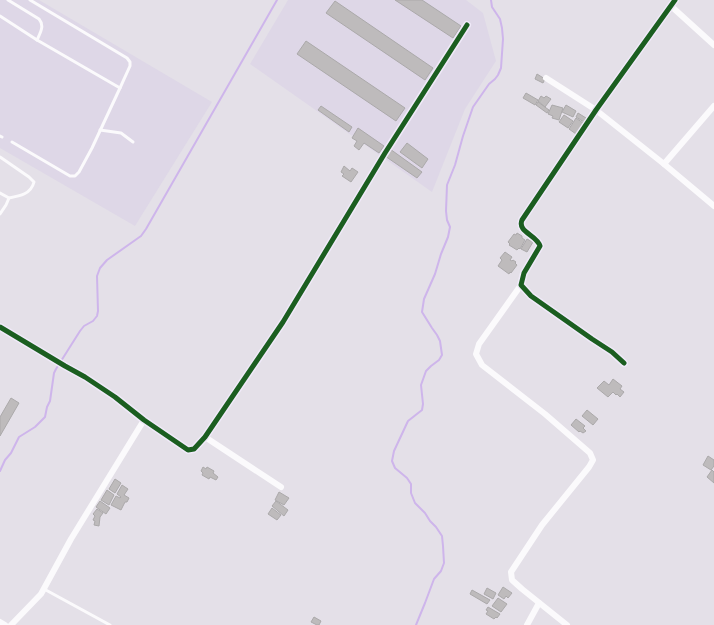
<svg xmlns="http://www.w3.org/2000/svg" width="714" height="625" viewBox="0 0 714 625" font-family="'Archivo Narrow',sans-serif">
<rect width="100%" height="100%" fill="#e4e0e8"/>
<g fill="#ded7e7">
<polygon points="0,0 39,0 212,102 135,226 0,148"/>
<polygon points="288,0 466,0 483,13 496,61 465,109 432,192 250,64"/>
</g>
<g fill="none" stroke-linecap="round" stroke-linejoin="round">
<g stroke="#ceb5eb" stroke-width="2">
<polyline points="0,471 5,460 11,453 19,437 35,427 45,417 47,407 50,401 54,373 56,369 80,331 84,326 93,321 97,316 98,311 97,276 100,268 107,260 141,236 146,229 277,0"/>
<polyline points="416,625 425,603 434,579 441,571 444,563 443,546 442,536 436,527 430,521 425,513 415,503 411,493 411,484 407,478 395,468 392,461 394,451 408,421 422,410 423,404 421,385 426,371 431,366 439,360 442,355 440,341 437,335 432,328 422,312 424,299 435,274 441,254 448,237 450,227 447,220 446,211 447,185 455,165 463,136 473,107 489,84 495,79 498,75 501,68 503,39 502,28 500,19 492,7 491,0"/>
</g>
</g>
<g fill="#bebbbc" stroke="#aba9aa">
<polygon points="395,0 422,0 461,26 453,38"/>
<polygon points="335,1 433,68 425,80 326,13"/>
<polygon points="306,41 405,108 396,121 297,54"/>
<polygon points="537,74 545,79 543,83 535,79"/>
<polygon points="526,93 538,100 535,105 523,98"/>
<polygon points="541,96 544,98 546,96 551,99 545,107 538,101"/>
<polygon points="538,102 549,110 547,113 536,105"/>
<polygon points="552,105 563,108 559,120 552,118 553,116 548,114"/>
<polygon points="566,105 576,111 573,117 562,112"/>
<polygon points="321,106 352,127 349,132 318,110"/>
<polygon points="578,113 586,118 584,122 576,117"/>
<polygon points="564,115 573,121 568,128 559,122"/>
<polygon points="576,118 583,123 576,134 569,129"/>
<polygon points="358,128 384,146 379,153 364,143 359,150 354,146 357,141 352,138"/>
<polygon points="407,143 428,159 422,168 400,152"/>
<polygon points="390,149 422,172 417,178 385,156"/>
<polygon points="344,166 350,171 352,168 358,172 351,182 342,176 344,174 341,172"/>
<polygon points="517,233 522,236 522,238 525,240 520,249 519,248 517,250 509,245 510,244 508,242 514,234 516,235"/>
<polygon points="527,239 533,242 527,252 521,249"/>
<polygon points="505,252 512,257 510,260 512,261 513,260 516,262 515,263 517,265 511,273 510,272 509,274 498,266 502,260 500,258"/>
<polygon points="613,379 622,386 620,389 624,392 620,397 617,394 616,395 613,392 608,397 597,388 604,381 609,385"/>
<polygon points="11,398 19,403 0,436 0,417"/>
<polygon points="587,410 598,419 593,425 582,416"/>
<polygon points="576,419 585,426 583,428 586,431 583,433 580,431 579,432 571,425"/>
<polygon points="708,456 714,460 714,466 711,470 703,465"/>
<polygon points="203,467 206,469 207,467 214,471 213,473 218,477 216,480 210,477 209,479 202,475 203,473 201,471"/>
<polygon points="712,470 714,472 714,483 707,477"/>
<polygon points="115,479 121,483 115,493 109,489"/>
<polygon points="122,485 128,489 124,495 129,498 127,502 125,502 121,510 111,505 116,496 120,498 121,497 117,494"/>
<polygon points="107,490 114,495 109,505 101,500"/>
<polygon points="279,492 289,498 284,505 275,500"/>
<polygon points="100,501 110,508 106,514 96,507"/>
<polygon points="276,501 288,510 284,516 272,506"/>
<polygon points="272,508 281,515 277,520 268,514"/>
<polygon points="97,509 103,513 100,517 99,526 94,525 95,521 93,520 95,516 93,514"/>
<polygon points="503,587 512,593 508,598 506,596 504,599 498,595"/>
<polygon points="487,588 496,593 493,599 484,594"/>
<polygon points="472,590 490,600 487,604 470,594"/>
<polygon points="498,598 507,604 501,612 492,606"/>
<polygon points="488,607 500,614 497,618 496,617 494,619 486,614 488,611 486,610"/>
<polygon points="314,617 321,621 319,625 317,625 311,622"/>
</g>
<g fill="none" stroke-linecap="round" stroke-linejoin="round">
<g stroke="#fbfafc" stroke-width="3">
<path d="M8,0L39,19C45,26 40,33 37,40"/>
<polyline points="0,16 37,40 120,88"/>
<polyline points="100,130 121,133 133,142"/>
<polyline points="0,136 2,137"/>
<polyline points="12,142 70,176 75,176 79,172 92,148 120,88 130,66 130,62 127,58 30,0"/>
<path d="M0,157L29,177L34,182C31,194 20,196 9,198"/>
<polyline points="0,193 9,198 6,205 0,214"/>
<polyline points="44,589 110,625"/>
</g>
<g stroke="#fbfafc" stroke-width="6">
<polyline points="671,6 714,45"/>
<polyline points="546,78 596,110 664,164 714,206"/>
<polyline points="664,164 714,106"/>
<polyline points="521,285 479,344 476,354 482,365 545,414 590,453 593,460 589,467 542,525 511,572 512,580 522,589 567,625"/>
<polyline points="0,327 65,366 85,377 115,397 144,420 188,450 194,449 205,437 283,322 385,153 467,25"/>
<path d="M624,363L612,352L592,339L531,296L521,285L524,273L540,246C537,235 517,232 522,220L596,110L675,0"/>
<polyline points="205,437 281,487"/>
<polyline points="0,622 5,625"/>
<polyline points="11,625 41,594 71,539 144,420"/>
<polyline points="527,625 539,603"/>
</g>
<defs>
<g id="cycleway">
<polyline points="0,327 65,366 85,377 115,397 144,420 188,450 194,449 205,437 283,322 385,153 467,25"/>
<path d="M624,363L612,352L592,339L531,296L521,285L524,273L540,246C537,235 517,232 522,220L596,110L675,0"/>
</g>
</defs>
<use href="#cycleway" stroke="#f0eaf9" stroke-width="8"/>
<use href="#cycleway" stroke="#1b5e20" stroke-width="5"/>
</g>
</svg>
